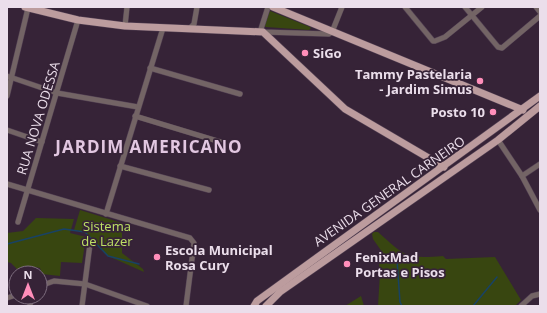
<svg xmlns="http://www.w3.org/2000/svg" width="547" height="313" viewBox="0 0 547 313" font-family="'Open Sans',sans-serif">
<rect width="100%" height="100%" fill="#362337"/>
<g fill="#384610">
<polygon points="270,11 310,27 311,28 309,30 266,27 264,26"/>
<polygon points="80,210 122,223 122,253 143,269 144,272 108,256 85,232 74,230"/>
<polygon points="36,218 74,219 70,233 86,237 82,263 61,262 60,276 42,274 40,268 35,267 31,273 21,273 11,263 7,262 7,233 23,231"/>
<path d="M374,232H378C405,256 405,259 443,256L446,259L495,257L521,300L515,306H378L380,273L379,264L387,259L373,239L372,234Z"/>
<polygon points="361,296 364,306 345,306"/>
</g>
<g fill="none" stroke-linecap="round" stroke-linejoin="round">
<g stroke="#184265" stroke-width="1.5">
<polyline points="7,244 64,229 85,232 108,256 139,264"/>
<polyline points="397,260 400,302 402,306"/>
<polyline points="473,306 497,277"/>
</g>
<defs>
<g id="minor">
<polyline points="268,7 261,29 263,32 329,34 332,32 342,7"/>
<polyline points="405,7 433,41 435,41 445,37 482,7"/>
<polyline points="465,7 498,47 502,48 540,16"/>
<polyline points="536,7 540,12"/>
<polyline points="125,26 127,7"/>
<polyline points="190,28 194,24 197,7"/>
<polyline points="150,68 240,94"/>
<polyline points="7,76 57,93 138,107"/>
<polyline points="7,96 28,8"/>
<polyline points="135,116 224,143"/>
<polyline points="7,130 42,142"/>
<polyline points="498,140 522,176 540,210"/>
<polyline points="120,166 209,190"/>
<polyline points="522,176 540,164"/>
<polyline points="7,184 190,238 194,243 186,306"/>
<polyline points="106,214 163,28"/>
<polyline points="18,222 78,20"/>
<polyline points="40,286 54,281 85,284 147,306"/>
<polyline points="7,298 16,295"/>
<polyline points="30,306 31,297"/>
<polyline points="82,306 90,244"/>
<polyline points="521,306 532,296 540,294"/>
</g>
<g id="major">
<polyline points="25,7 78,20 125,26 263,32 345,109 444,167"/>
<polyline points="273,7 523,110"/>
<polyline points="254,306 257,301 540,96"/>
<polyline points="266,306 280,292 498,140 540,106"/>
</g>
</defs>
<use href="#minor" stroke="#534154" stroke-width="6"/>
<use href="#major" stroke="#534154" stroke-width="8"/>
<use href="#minor" stroke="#736465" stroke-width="5"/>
<use href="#major" stroke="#bc9c9e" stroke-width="7"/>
</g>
<g fill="#ff8eba" stroke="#362337" stroke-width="1.5">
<circle cx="305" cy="53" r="4"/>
<circle cx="480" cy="81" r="4"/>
<circle cx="493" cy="112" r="4"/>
<circle cx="157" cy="257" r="4"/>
<circle cx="347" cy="264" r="4"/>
</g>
<g text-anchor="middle" stroke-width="3.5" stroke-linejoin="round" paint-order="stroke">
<g font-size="13" font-weight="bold" fill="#ebdeeb" stroke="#362337" text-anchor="start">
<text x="313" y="58">SiGo</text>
<text x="472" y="79" text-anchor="end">Tammy Pastelaria<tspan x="472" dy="15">- Jardim Simus</tspan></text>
<text x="485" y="117" text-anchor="end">Posto 10</text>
<text x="165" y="255">Escola Municipal<tspan x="165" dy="15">Rosa Cury</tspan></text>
<text x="355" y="262">FenixMad<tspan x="355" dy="15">Portas e Pisos</tspan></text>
</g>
<g font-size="13" fill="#ebdeeb" stroke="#362337">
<text transform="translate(38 118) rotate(-73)" y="5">RUA NOVA ODESSA</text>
<text transform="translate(389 191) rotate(-35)" y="5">AVENIDA GENERAL CARNEIRO</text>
</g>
<g font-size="13" fill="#bde164" stroke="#362337">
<text x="107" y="231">Sistema<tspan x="107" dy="15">de Lazer</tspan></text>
</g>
<g font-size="17" font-weight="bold" letter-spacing="1" fill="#e2c7e1" stroke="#362337">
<text x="149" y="153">JARDIM AMERICANO</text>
</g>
</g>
<rect width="547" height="313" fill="none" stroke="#ebdeeb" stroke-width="16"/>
<g transform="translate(28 285)"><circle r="19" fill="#362337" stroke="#7e6e7f"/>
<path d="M0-3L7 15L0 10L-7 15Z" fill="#ff8eba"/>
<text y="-6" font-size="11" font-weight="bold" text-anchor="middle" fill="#ebdeeb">N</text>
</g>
</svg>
